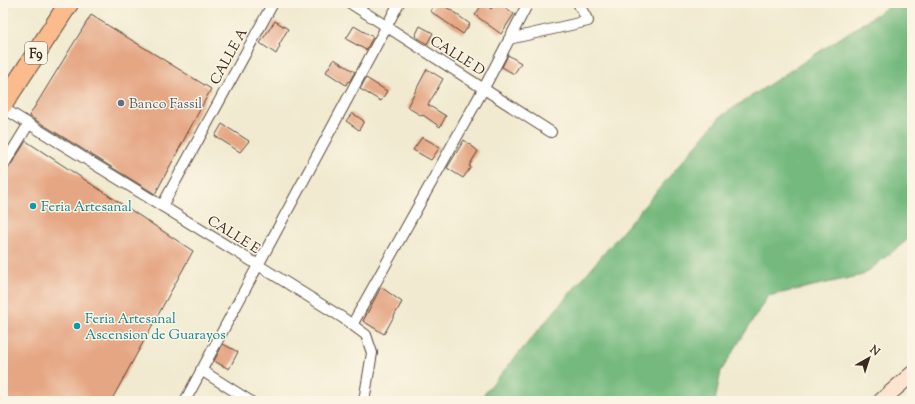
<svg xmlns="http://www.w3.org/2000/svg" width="915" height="404" viewBox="0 0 915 404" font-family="'Sorts Mill Goudy',serif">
<rect width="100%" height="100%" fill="#fcf5e5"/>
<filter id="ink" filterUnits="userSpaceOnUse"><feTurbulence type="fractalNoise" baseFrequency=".025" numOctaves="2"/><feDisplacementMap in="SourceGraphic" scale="8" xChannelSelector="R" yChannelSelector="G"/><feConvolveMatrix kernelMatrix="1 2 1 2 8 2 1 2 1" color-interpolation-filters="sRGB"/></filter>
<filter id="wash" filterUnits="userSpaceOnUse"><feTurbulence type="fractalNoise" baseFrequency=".012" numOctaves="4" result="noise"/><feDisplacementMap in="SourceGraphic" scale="16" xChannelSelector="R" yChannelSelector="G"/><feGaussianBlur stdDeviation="0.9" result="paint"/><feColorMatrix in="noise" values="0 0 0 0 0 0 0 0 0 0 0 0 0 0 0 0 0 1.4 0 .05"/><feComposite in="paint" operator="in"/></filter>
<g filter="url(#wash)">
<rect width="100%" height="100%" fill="#f1ead0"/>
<polygon fill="#74b97e" stroke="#58724e" points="894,3 912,3 912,227 911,237 863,275 768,296 721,371 715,401 478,401 721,116"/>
<g id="blocks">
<g fill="#e5a683">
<polygon points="436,3 441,3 470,24 463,34 430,11"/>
<polygon points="483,3 491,9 495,3 500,3 514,14 501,34 475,15"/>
<polygon points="91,15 211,89 155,194 29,116"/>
<polygon points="275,21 288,29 279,45 280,46 276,54 260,43"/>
<polygon points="354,26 373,37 366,50 346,39"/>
<polygon points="420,26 433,33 427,44 415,36"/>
<polygon points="508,55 521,63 514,74 502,67"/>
<polygon points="334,59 355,72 349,82 348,81 346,85 326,72"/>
<polygon points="427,69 443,79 428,105 446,116 440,127 423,115 422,116 407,107"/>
<polygon points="366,78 387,91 381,101 360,89"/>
<polygon points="352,113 364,121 359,130 346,121"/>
<polygon points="222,124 249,141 240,152 215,136"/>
<polygon points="422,137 440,147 431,160 413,150"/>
<polygon points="464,140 478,151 469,166 471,167 463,178 447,168"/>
<polygon points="26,141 193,251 111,401 3,401 3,177"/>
<polygon points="381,287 402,302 384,334 363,321"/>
<polygon points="223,344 238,352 229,369 214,361"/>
</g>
</g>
</g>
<g filter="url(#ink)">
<use href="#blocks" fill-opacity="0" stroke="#564739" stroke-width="1"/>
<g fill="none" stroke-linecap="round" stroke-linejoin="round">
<defs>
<g id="street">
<polyline points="350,3 551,132"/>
<polyline points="509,39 588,21 578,3"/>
<polyline points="3,108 258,265 343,318 366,335 372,353 364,401"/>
<polyline points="3,166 28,125"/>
<polyline points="162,206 273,3"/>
<polyline points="352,325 484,88 528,3"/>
<polyline points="201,370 250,401"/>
<polyline points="185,401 399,3"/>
</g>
<polyline id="secondary" points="881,401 912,374"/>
<polyline id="highway" points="3,104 69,3"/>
</defs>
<use href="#street" stroke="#564739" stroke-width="12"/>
<use href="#secondary" stroke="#564739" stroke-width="17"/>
<use href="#highway" stroke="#564739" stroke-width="21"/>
<use href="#street" stroke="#fff" stroke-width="10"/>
<use href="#secondary" stroke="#fde4d1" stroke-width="15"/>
<use href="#highway" stroke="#fbbb8d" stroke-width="19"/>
</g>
</g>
<circle fill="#5c6f8a" stroke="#fcf5e5" stroke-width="1.5" cx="121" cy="103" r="4"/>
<g fill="#0f9aa8" stroke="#fcf5e5" stroke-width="1.5">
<circle cx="33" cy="206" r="4"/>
<circle cx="77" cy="326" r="4"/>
</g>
<g text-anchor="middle" stroke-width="3" stroke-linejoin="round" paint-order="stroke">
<rect fill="#fcf5e5" stroke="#75675a" stroke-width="1" x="25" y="42" width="22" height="22" rx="3"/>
<g font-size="13" font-weight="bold" fill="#3b2a1e">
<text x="36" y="58">F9</text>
</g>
<g font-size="14" fill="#3b2a1e" stroke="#fcf5e5">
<text transform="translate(458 55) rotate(32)" y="5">CALLE D</text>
<text transform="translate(228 56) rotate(-61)" y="5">CALLE A</text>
<text transform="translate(234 234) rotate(32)" y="5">CALLE E</text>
</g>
<g font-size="14" fill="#4e5e75" stroke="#fcf5e5" text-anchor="start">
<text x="129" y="108">Banco Fassil</text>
</g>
<g font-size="14" fill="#0d838f" stroke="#fcf5e5" text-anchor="start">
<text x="41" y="211">Feria Artesanal</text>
<text x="85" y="323">Feria Artesanal<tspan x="85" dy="16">Ascension de Guarayos</tspan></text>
</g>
</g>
<rect width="915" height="404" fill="none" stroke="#fcf5e5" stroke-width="16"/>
<g transform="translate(869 358) rotate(39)" stroke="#fcf5e5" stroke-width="3" paint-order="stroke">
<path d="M0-3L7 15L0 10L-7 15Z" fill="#3b2a1e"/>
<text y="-6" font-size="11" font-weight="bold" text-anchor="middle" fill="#3b2a1e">N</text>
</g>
</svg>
